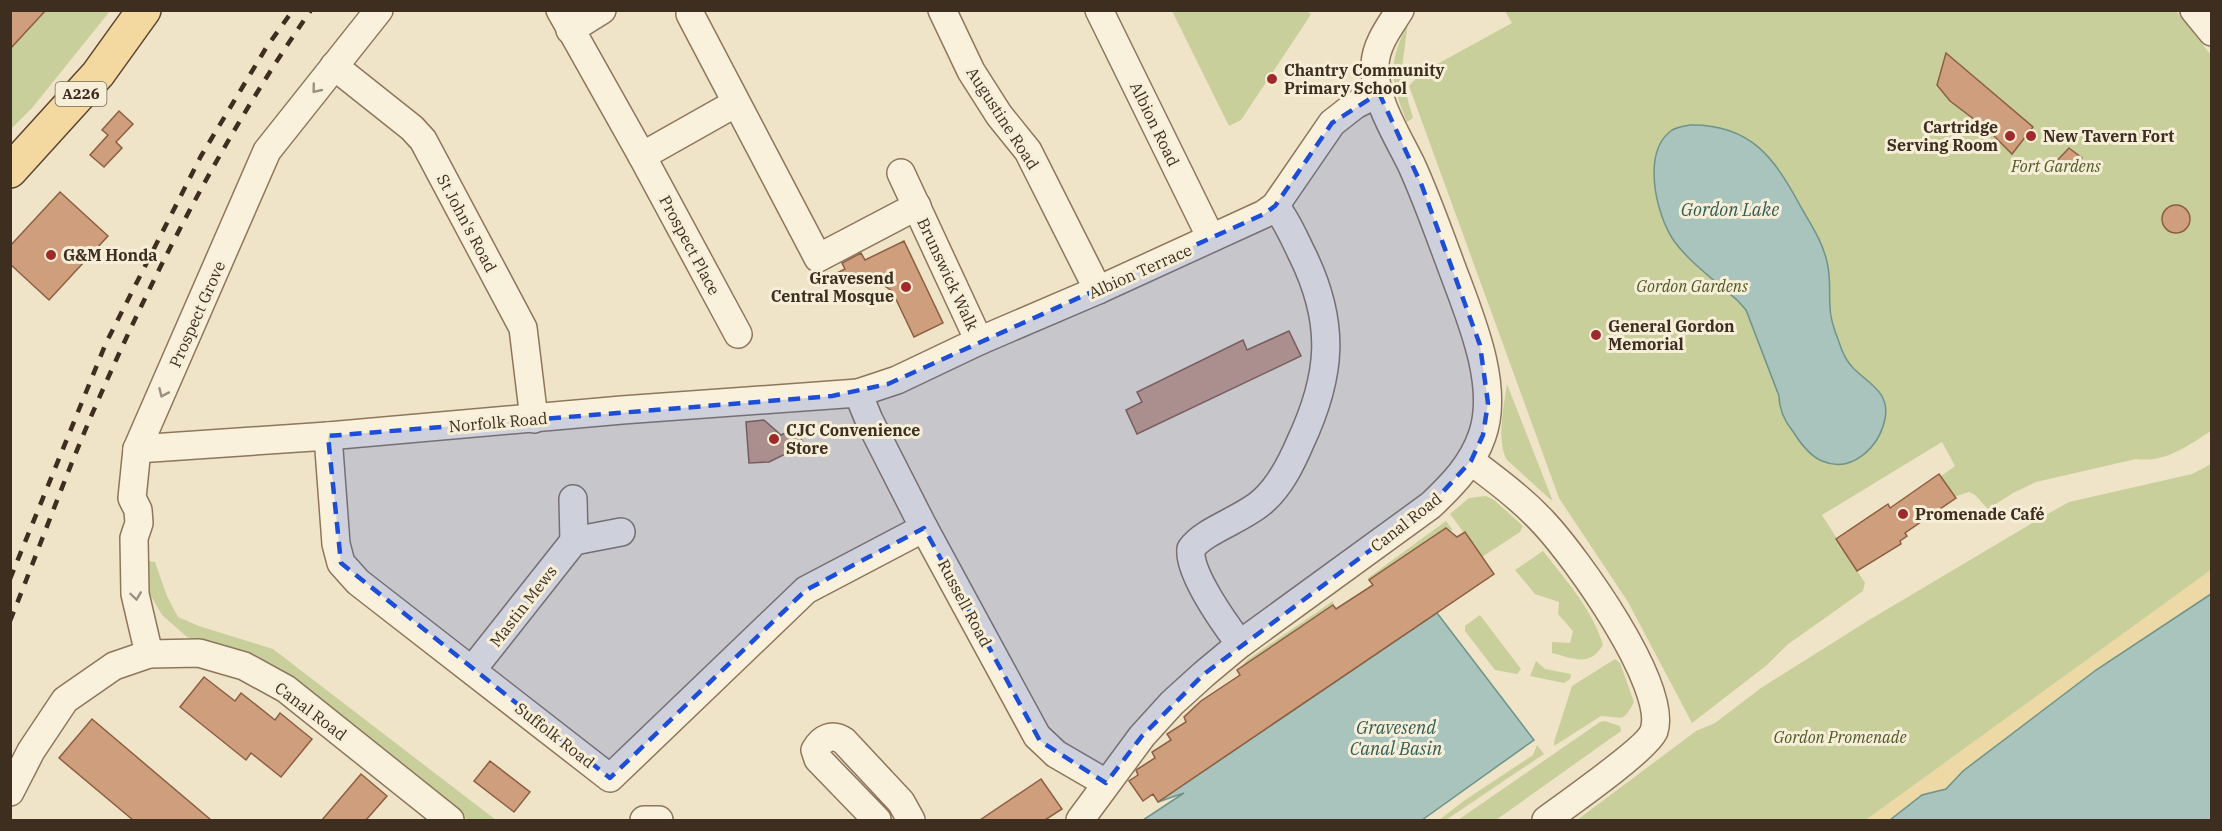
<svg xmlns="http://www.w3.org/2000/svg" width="2222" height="831" viewBox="0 0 2222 831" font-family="'IBM Plex Serif',serif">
<rect width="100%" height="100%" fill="#f0e4c8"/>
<g fill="#c9cf9b">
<polygon points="1305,10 1311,14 1308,19 1241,120 1229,126 1172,11"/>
<polygon points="11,11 110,11 32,108 11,129"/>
<path d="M1505,11H2176L2211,55V431C2187,446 2166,463 2136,459L2036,482L2013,493L1988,509L1975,495L1969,492L1954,497L1940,477L1955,466L1942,442L1822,515L1865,583L1863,591L1787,645L1767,665L1692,723L1628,602L1559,498L1409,86L1421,73L1512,23Z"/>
<path d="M1408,22L1401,76L1413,118L1407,122C1389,78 1388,65 1408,22Z"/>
<path d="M1507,384L1552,499L1551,500L1507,460C1496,441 1504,406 1507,384Z"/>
<polygon points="2211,464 2211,570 1866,820 1577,820 1696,731 1715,723 1761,688 1869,620 2044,516 2069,502 2192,474"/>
<polygon points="1486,496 1494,500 1523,526 1520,532 1482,557 1466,532 1464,533 1450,514 1469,498"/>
<polygon points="1446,521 1452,529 1450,533 1445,528 1369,580 1368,578"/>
<path d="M1543,551C1565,579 1593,610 1603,645C1589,668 1573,658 1552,653V642L1570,643L1573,631L1558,614L1559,602L1535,594L1515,570Z"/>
<polygon points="146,561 155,562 167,596 178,617 199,626 273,649 496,820 468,820 378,748 239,654 187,637 162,615 148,591"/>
<polygon points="1333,601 1333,605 1240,669 1247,660"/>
<polygon points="1480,615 1521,669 1517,674 1495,670 1465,631 1465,626"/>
<path d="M1615,659L1620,663L1634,702C1622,724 1623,717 1601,716L1554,746V742L1572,686Z"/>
<polygon points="1536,661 1545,669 1571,674 1570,679 1564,683 1530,676"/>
<polygon points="1605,721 1620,726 1621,731 1496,820 1458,820 1600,722"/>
<polygon points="1537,745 1544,754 1446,820 1439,820 1465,800 1533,755"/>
</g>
<polygon fill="#ecd9a5" points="2211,570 2211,594 2096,670 1963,771 1946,789 1922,795 1890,820 1866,820"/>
<g fill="#a9c4bc" stroke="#6f938a" stroke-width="1.5">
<path d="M1690,125C1752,124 1775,159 1802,209C1812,226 1823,243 1827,262C1831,277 1829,292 1830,307C1830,318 1835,332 1839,342C1842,352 1847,362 1854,369C1871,385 1890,393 1885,419C1879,447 1852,474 1822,461C1810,456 1801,444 1794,433C1785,422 1779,410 1779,396L1746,310L1738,301C1717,282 1691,264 1674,241C1656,215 1641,152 1672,130C1677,127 1684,126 1690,125Z"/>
<polygon points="2211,594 2211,820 1890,820 1922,795 1946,789 1963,771 2096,670"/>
<polygon points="1437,613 1534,740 1422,820 1143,820 1184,793 1158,802"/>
</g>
<g fill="#cf9f7d" stroke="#8d5f41" stroke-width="1.5">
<polygon points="10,10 46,10 10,49"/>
<polygon points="1946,53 2033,127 2012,154 1994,136 1993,125 1983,126 1950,101 1937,85"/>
<polygon points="119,111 133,124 116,142 122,148 104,167 90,155 108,135 102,130"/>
<polygon points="2069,148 2082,158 2074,169 2052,166"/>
<polygon points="60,192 108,236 49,300 10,264 10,246"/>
<circle cx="2176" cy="219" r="14"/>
<polygon points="904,241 943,323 914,337 892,291 880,283 866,277 835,274 845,269 842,263 861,253 865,260"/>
<polygon points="1289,331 1301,356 1137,434 1126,410 1142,402 1137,392 1243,340 1247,350"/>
<polygon points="764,420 781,435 796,428 804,445 769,462 749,463 746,422"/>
<polygon points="1939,474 1956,498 1905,533 1907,536 1900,541 1901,544 1857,571 1836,539 1888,504 1890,508"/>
<polygon points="1446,528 1457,537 1465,532 1494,574 1158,802 1153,794 1143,801 1129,781 1138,775 1136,770 1155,758 1152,752 1171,740 1167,734 1186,722 1184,717 1201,701 1240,675 1237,670 1333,605 1336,609 1373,585 1369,580"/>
<polygon points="204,677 235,701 241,693 275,720 280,713 312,739 281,777 251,753 246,760 180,707"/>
<polygon points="92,719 211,820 133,820 59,758"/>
<polygon points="490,761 530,792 514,812 474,781"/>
<polygon points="361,774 387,796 366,820 322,820"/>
<polygon points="1041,779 1062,809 1045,820 980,820"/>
</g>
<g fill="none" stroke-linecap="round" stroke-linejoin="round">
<defs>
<g id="minor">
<polyline points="560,10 642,156 738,334"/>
<polyline points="942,10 971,71 999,115 1028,151 1098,290"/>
<polyline points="1099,10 1211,238"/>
<polyline points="2194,10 2212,32"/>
<polyline points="690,14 818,258 917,206"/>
<polyline points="570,30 602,10"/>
<polyline points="334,66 412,128 423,140 523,328 534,419"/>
<polyline points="642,156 736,103"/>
<polyline points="901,173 979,341"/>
<polyline points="858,393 869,420 924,528 1037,736 1056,754 1106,783"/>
<polyline points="328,436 336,544 341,563 358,582 610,778 806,590 924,528"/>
<polyline points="137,449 328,436 622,410 858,393 897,380 979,341 1098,290 1264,214 1275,206 1332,123 1355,105 1379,93"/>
<path d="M1471,461C1496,480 1522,499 1544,523C1575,556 1669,686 1654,731C1648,748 1565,806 1546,820"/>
<polyline points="573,499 574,541 621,532"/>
<path d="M1240,644C1225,624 1188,573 1191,549C1204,530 1244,519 1263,501C1280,486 1291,464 1300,443C1332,375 1336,323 1302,254C1294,238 1287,220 1275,206"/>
<polyline points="149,654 135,594 134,538 139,523 138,510 132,498 137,449 267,151 379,10"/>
<polyline points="472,670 574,541"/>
<polyline points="10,792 31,751 65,700 114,666 149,654 199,653 244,666 286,689 450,820"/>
<polyline points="644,820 659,820"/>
<path d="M877,820L818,759L815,750C822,738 832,733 844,741L901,802L911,820"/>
<path d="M1080,820L1142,736L1172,703L1204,674L1240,644L1431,505C1452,485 1472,465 1482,436C1501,383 1467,310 1449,260C1437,228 1426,197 1412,166C1397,135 1373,99 1375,64C1376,44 1390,26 1400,10"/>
</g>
<polyline id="major" points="10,171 98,74 144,10"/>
</defs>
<use href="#minor" stroke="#8d765c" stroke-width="30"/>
<use href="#major" stroke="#5b4430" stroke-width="36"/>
<use href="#minor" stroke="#faf1dc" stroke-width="27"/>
<use href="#major" stroke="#f3d9a0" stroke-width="33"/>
<g stroke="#3d2e20" stroke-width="4.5" stroke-dasharray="10 10" stroke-linecap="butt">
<polyline points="10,579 106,343 201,156 266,48 293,10"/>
<path d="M10,621C39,549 65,476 96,405C156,268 225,134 311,10"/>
</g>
</g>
<defs><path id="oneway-chevron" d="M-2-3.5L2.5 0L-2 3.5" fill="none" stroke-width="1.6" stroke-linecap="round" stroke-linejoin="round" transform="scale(1.5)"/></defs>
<g stroke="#9c907e">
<use href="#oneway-chevron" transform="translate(316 89) rotate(129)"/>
<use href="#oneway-chevron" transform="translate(163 393) rotate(114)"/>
<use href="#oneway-chevron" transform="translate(136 596) rotate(82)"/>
</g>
<path fill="#1d4ed8" fill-opacity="0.2" stroke="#1d4ed8" stroke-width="4.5" stroke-dasharray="12 8" stroke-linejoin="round" d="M1379,93L1422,186L1480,345L1488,403L1483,435L1471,461L1431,505L1204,674L1142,736L1106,783L1040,741L924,528L806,590L610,778L341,563L328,436L832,396L888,384L1264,214L1275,206L1332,123Z"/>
<g fill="#9e2a2b" stroke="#f7eed8" stroke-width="2">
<circle cx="1272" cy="79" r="6"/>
<circle cx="2010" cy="136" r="6"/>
<circle cx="2031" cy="136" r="6"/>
<circle cx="51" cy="255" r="6"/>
<circle cx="906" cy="287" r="6"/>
<circle cx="1596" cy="335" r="6"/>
<circle cx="774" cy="439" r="6"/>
<circle cx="1903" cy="514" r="6"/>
</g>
<g text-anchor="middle" stroke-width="6" stroke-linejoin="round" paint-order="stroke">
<rect fill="#f7eed8" stroke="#756857" stroke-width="1.5" x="55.5" y="82" width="51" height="24" rx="4.5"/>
<g font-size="15" font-weight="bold" fill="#3d2e20">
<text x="81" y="99">A226</text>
</g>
<g font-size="16" font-weight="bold" fill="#3d2e20" stroke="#f7eed8" text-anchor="start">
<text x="1284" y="76">Chantry Community<tspan x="1284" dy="18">Primary School</tspan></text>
<text x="1998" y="133" text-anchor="end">Cartridge<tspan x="1998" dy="18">Serving Room</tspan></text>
<text x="2043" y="142">New Tavern Fort</text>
<text x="63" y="261">G&amp;M Honda</text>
<text x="894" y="284" text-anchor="end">Gravesend<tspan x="894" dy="18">Central Mosque</tspan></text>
<text x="1608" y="332">General Gordon<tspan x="1608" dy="18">Memorial</tspan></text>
<text x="786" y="436">CJC Convenience<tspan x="786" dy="18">Store</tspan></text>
<text x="1915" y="520">Promenade Café</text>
</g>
<g font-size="16" fill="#3d2e20" stroke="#f7eed8">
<text transform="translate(1003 118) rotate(57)" y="6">Augustine Road</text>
<text transform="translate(1155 124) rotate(64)" y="6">Albion Road</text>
<text transform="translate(467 223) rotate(62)" y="6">St John's Road</text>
<text transform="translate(690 245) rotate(62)" y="6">Prospect Place</text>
<text transform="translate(1140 271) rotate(-24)" y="6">Albion Terrace</text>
<text transform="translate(948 274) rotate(65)" y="6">Brunswick Walk</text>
<text transform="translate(197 314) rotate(-66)" y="6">Prospect Grove</text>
<text transform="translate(498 422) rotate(-5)" y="6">Norfolk Road</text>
<text transform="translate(1406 522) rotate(-38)" y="6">Canal Road</text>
<text transform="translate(965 603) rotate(62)" y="6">Russell Road</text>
<text transform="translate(523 606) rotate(-52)" y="6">Mastin Mews</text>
<text transform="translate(311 711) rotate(37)" y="6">Canal Road</text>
<text transform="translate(555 735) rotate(38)" y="6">Suffolk Road</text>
</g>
<g font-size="16" font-style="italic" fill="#4d5a26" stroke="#f7eed8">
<text x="2056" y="172">Fort Gardens</text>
<text x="1692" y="292">Gordon Gardens</text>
<text x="1840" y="743">Gordon Promenade</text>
</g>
<g font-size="18" font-style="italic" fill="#2f5d5a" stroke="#f7eed8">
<text x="1730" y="216">Gordon Lake</text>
<text x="1396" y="734">Gravesend<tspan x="1396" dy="21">Canal Basin</tspan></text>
</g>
</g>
<rect width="2222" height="831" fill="none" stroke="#3d2e20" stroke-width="24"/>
</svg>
